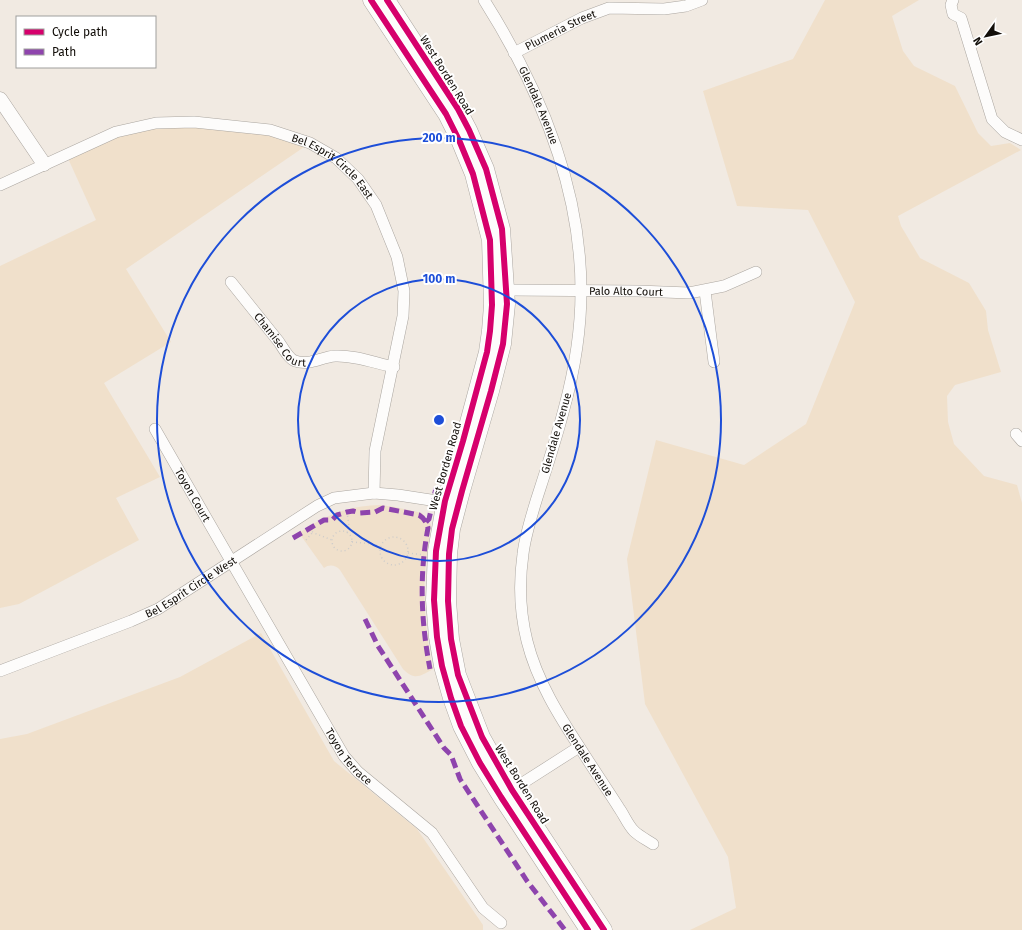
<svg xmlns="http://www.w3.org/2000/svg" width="1022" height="930" viewBox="0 0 1022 930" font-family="'Fira Sans',sans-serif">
<rect width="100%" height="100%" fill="#f1eae2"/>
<g fill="#f0e0cb">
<polygon points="825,0 919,0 892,16 903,51 914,66 955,86 978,133 991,146 1010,143 1021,150 898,216 901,226 920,258 969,283 986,311 988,330 1001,372 955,385 947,396 948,422 954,444 984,476 1017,485 1022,503 1022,930 690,930 736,908 728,857 645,704 627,559 656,440 744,465 806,424 855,302 808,210 737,206 703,91 793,59"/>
<polygon points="194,122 310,143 126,269 171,342 104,383 160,477 116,498 139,540 19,604 0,608 0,266 96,220 66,154 116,132"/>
<path d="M380,505L395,507L422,513L431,525C429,541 426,556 425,571C423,604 426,637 433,669C421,676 414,681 403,669L340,570C336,565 329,564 324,568L299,533C326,515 347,506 380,505Z"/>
<polygon points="261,633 334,761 417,829 483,925 483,930 0,930 0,739 27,734 180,677"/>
</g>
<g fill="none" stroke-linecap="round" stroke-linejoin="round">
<defs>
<g id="minor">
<path id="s1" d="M484,0C539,87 581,186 581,291C581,329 574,372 564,409C556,440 546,470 536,501C531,518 525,536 523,554C519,582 520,613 527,641C537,681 559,716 582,751C594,770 607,789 619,808C624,815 628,825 634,831C639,836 647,840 653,844"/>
<polyline points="953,0 951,5 953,14 961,18 992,119 1005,132 1022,140"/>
<path id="s2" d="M514,53L582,18L609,8L664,9L686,6L702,0"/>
<path id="s3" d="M0,185L116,132L156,123L194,122L270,130L310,143L336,158L358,179L376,205L397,257L404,291L403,316L375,451L374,493"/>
<path id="s4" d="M231,282L279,342C283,348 289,359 295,361C310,366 321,357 335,356C354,355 375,363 394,367"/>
<path id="s5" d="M500,290L638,291L689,293L724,286L756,272"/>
<polyline points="705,291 714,362"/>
<path id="s6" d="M155,429L231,561L344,756L358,772L432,833L483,908L501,923"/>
<polyline points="1016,434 1022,441"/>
<path id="s7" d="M0,671L131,621L158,609L317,506L334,498L374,493L398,495L450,503"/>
<polyline points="507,793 579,747"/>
</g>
<polyline id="tertiary" points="0,99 44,164"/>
<g id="secondary">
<polyline points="371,0 446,114 459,140 473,174 490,240 492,305 490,331 487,352 463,441 445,501 436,551 434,600 437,637 442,666 451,698 461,726 480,763 501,797 588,930"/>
<polyline points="387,0 458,109 469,130 486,169 502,229 507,304 503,344 491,391 462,491 452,529 449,554 448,601 451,639 458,675 482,737 512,790 604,930"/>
</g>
</defs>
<use href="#minor" stroke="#aba6a0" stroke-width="12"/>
<use href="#tertiary" stroke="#aba6a0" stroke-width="15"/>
<use href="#secondary" stroke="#aba6a0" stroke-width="17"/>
<g stroke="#ceccca" stroke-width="1.5" stroke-dasharray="1 3" stroke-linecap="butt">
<polyline points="347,512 349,526 347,533"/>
<polyline points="309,529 314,533 332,540"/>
<circle cx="342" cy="541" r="10"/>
<circle cx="394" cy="551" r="14"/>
<polyline points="306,540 312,533"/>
<polyline points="352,542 374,544 380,547"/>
<polyline points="408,553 424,555"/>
</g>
<use href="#minor" stroke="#fdfcfb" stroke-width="11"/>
<use href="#tertiary" stroke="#fdfcfb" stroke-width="14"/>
<use href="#secondary" stroke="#fdfcfb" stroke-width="16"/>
<g stroke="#8e44ad" stroke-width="5" stroke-dasharray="10 5" stroke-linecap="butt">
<polyline points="426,522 429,519 436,488"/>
<path d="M293,538L324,520H332L337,515L347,512L353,511L360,513L375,512L383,508L419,515C424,518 427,523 428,528C419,575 421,622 430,669"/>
<polyline points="365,619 378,646 444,748 451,755 460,779 527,881 565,930"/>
</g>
<defs>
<g id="cycleway">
<polyline points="371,0 446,114 459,140 473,174 490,240 492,305 490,331 487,352 463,441 445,501 436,551 434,600 437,637 442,666 451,698 461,726 480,763 501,797 588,930"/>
<polyline points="387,0 458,109 469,130 486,169 502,229 507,304 503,344 491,391 462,491 452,529 449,554 448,601 451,639 458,675 482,737 512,790 604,930"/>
</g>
</defs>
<use href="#cycleway" stroke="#fff" stroke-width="8"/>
<use href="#cycleway" stroke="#d6006c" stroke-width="6"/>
</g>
<g fill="none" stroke="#1d4ed8" stroke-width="2">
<circle cx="439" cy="420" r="141"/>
<circle cx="439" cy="420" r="282"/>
</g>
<g text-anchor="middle" stroke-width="4" stroke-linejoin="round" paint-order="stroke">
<g font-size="11" fill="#120e09" stroke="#fff">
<text dy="4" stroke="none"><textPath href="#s2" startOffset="52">Plumeria Street</textPath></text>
<text transform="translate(447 75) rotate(58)" y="4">West Borden Road</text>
<text dy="4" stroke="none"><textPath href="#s1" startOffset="119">Glendale Avenue</textPath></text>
<text dy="4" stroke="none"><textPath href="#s3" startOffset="357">Bel Esprit Circle East</textPath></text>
<text dy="4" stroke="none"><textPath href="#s5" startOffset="126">Palo Alto Court</textPath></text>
<text dy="4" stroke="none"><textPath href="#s4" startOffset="77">Chamise Court</textPath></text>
<text transform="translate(556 433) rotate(-74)" y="4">Glendale Avenue</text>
<text transform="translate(445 466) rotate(-74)" y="4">West Borden Road</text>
<text dy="4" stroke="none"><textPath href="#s6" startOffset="76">Toyon Court</textPath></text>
<text dy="4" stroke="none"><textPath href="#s7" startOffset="209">Bel Esprit Circle West</textPath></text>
<text dy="4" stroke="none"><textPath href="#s6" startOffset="381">Toyon Terrace</textPath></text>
<text dy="4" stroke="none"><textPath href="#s1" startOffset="803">Glendale Avenue</textPath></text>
<text transform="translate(522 784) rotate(58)" y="4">West Borden Road</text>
</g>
</g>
<circle cx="439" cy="420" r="6" fill="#1d4ed8" stroke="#fff" stroke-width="2"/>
<g font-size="12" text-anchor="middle" font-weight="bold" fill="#1d4ed8" stroke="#fff" stroke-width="4" stroke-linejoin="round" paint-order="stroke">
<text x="439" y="142">200 m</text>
<text x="439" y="283">100 m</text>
</g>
<rect x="16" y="16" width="140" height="52" fill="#ffffff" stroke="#a09f9d"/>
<rect x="24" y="29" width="20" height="6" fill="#d6006c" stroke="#a09f9d"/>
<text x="52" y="36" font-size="12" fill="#120e09">Cycle path</text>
<rect x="24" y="49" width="20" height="6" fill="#8e44ad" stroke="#a09f9d"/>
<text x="52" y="56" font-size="12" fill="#120e09">Path</text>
<g transform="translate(986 36) rotate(237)" stroke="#ffffff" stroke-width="3" paint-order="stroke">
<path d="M0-3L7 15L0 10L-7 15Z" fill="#120e09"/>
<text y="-6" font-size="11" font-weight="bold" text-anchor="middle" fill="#120e09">N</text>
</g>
</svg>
